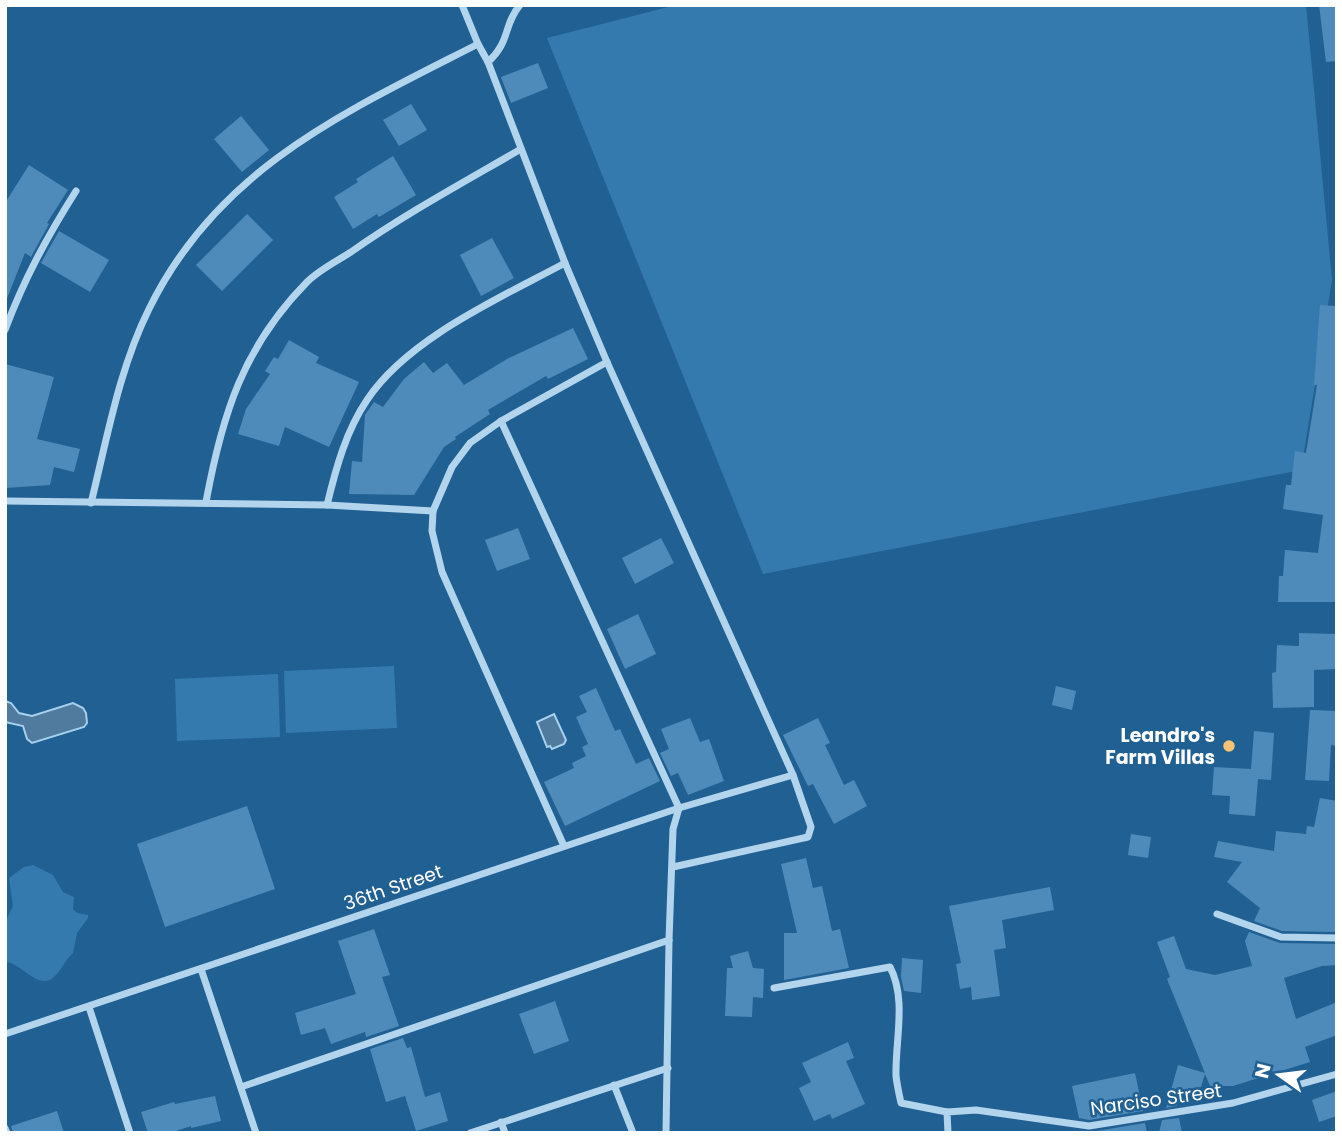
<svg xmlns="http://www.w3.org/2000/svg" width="1342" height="1138" viewBox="0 0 1342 1138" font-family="Poppins,sans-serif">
<rect width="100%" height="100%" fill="#216092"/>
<g fill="#357aaf">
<polygon points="676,5 1306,5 1332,280 1301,470 763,574 547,38"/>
<polygon points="394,666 397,728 286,733 284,671"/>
<polygon points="278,674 280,737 177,741 175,679"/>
<path d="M33,865L53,875L63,892L74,897L73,909L77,913L88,915V918L77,933L73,953C64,961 63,968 56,975C39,994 22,962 5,962V923L13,906L9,878L24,867Z"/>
</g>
<g fill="#507b9e" stroke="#a7d0ee" stroke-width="2">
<polygon points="5,701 11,703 19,713 32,716 73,703 83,708 86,713 87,723 84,727 32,743 27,739 23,726 5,722"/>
<polygon points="554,714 566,740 564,744 552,749 550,746 547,747 537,722"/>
</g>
<g fill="#4e8bba">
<polygon points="1319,5 1337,5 1337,61 1326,62"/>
<polygon points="538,63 548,88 511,103 501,77"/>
<polygon points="411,104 427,130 399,146 383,120"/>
<polygon points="241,116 269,150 242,172 214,139"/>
<polygon points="393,156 416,195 379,217 377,214 353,229 334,197 358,182 356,179"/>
<polygon points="29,165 68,190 47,223 49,224 31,257 25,253 6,301 5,203"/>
<polygon points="247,214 273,240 222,291 196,265"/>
<polygon points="59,231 109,260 90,292 41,263"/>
<polygon points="492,238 514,278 481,296 460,255"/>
<polygon points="1320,305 1337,306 1337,602 1278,602 1279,576 1283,576 1285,550 1318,553 1323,515 1283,509 1286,485 1291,485 1295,451 1306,453 1317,385 1314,385"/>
<polygon points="573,328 588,359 548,379 546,376 488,410 490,414 455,437 456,439 444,447 414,495 349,494 352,461 362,462 365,415 374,402 383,407 404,379 424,362 433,373 447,363 464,385 507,359"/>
<polygon points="289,340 319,357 316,363 359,382 329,447 285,427 279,446 238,434 246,409 270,374 265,371 274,357 278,359"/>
<polygon points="5,364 54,377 37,439 80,449 74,472 54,467 50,485 5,488"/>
<polygon points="518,528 530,559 497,571 485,540"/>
<polygon points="661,538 674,563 635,584 622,558"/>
<polygon points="638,614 656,654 625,669 607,629"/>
<polygon points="1299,633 1337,634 1337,669 1314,670 1314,707 1273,708 1272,673 1276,672 1277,645 1299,646"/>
<polygon points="1056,686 1076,691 1072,710 1052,705"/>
<polygon points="596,688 615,731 620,729 636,764 649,758 660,781 565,826 544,782 574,768 572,763 586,756 582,747 588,744 576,717 587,712 579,696"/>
<polygon points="1310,710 1337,711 1337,746 1331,745 1329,781 1305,780"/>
<polygon points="690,718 700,742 709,739 724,781 688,795 678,773 671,776 660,753 669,749 661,729"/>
<polygon points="818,718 830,743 825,745 844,785 854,780 867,806 834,824 813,784 808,786 783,735"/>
<polygon points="1254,731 1274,733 1271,780 1258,779 1255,816 1229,814 1230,796 1212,795 1214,767 1251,769"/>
<polygon points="1320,798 1337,801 1337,932 1282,931 1254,921 1260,908 1227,882 1242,862 1214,857 1218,841 1274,851 1276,831 1306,834 1307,826 1314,827"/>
<polygon points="247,806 275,889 165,927 137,844"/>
<polygon points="1131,834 1151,837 1148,858 1128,855"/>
<polygon points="806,858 813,888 822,886 832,931 840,929 849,968 784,980 784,933 797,933 781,864"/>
<polygon points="1050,887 1054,910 1002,920 1006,948 994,950 1000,996 972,1000 971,987 960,989 956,964 961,963 949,906"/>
<polygon points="374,929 390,975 382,977 399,1026 366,1037 365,1032 331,1044 325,1028 301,1035 295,1013 356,994 338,941"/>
<polygon points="1249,932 1280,943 1337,944 1337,965 1322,966 1284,978 1296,1019 1337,1002 1337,1035 1305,1047 1310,1062 1233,1086 1210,1086 1205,1074 1201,1087 1173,1091 1177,1106 1166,1108 1178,1065 1205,1073 1167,979 1170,977 1157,942 1174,936 1186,969 1215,975 1252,966 1245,941"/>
<polygon points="748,951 753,968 764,969 763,998 753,997 752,1017 725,1016 727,968 733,968 730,956"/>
<polygon points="902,958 923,960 921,993 904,991 901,977"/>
<polygon points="555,1001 569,1041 534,1054 519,1014"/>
<polygon points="403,1038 407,1048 411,1047 425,1097 440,1092 448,1121 416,1131 405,1096 386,1102 370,1049"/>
<polygon points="848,1042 854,1058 846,1061 865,1104 832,1119 830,1114 814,1121 799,1088 811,1082 802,1063"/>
<polygon points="1135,1073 1143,1111 1089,1120 1079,1118 1072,1086"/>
<polygon points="1337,1091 1337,1116 1319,1122 1312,1100"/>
<polygon points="215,1096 221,1121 191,1128 191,1126 170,1133 148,1133 141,1112 174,1102 175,1104"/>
<polygon points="57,1111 64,1133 13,1133 11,1126"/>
<polygon points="1179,1118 1182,1133 1159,1133 1162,1120"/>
<polygon points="1145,1123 1147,1133 1081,1133 1081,1131 1090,1132"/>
</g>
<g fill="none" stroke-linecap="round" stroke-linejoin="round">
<g stroke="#b3d4ed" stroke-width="7">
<polyline points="462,5 478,44 488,62 565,263 607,362 793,775 811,827 808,837 673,867"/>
<path d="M488,62C511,41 503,25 520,5"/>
<path d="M5,330C24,279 47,237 76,191"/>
<polyline points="501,421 679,808 673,829 669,940 666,1133"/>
<polyline points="5,501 327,505 433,511"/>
<path d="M206,502C222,415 243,347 307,282C319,270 337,261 351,252C405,214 464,182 521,149"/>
<path d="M91,503C107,439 119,369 149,309C218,168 345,112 478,44"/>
<path d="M327,505C336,468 346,431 367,400C408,338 502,297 565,263"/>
<polyline points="564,846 442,572 432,531 433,511 452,467 470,443 501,421 607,362"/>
<polyline points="1217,914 1281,937 1337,938"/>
<polyline points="201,969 256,1133"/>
<path d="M774,988L890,967C907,999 895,1041 896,1076C897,1085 899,1094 901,1103L947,1112"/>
<polyline points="89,1007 130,1133"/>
<polyline points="5,1034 679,808 793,775"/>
<polyline points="614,1085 633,1133"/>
<polyline points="241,1087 669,940"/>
<polyline points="501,1122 505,1133"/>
<polyline points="5,1128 7,1133"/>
<polyline points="470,1133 668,1068"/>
<polyline points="948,1133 947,1112 976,1110 1089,1126 1233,1103 1337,1074"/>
</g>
</g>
<circle fill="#f9c375" stroke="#216092" stroke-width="2.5" cx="1229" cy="746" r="7"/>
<g text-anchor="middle" stroke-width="5" stroke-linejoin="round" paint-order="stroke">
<g font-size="19" font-weight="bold" fill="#fff" stroke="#216092" text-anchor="end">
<text x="1215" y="742">Leandro's<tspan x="1215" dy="22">Farm Villas</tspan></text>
</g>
<g font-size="19" fill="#fff" stroke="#216092">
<text transform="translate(393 887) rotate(-19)" y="7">36th Street</text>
<text transform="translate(1156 1099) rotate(-8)" y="7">Narciso Street</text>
</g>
</g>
<rect width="1342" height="1138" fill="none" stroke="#ffffff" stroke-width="14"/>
<g transform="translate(1279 1075) rotate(284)" stroke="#216092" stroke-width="5" paint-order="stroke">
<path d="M0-5L12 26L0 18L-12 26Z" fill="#ffffff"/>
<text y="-10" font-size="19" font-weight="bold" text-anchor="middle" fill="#ffffff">N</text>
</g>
</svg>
